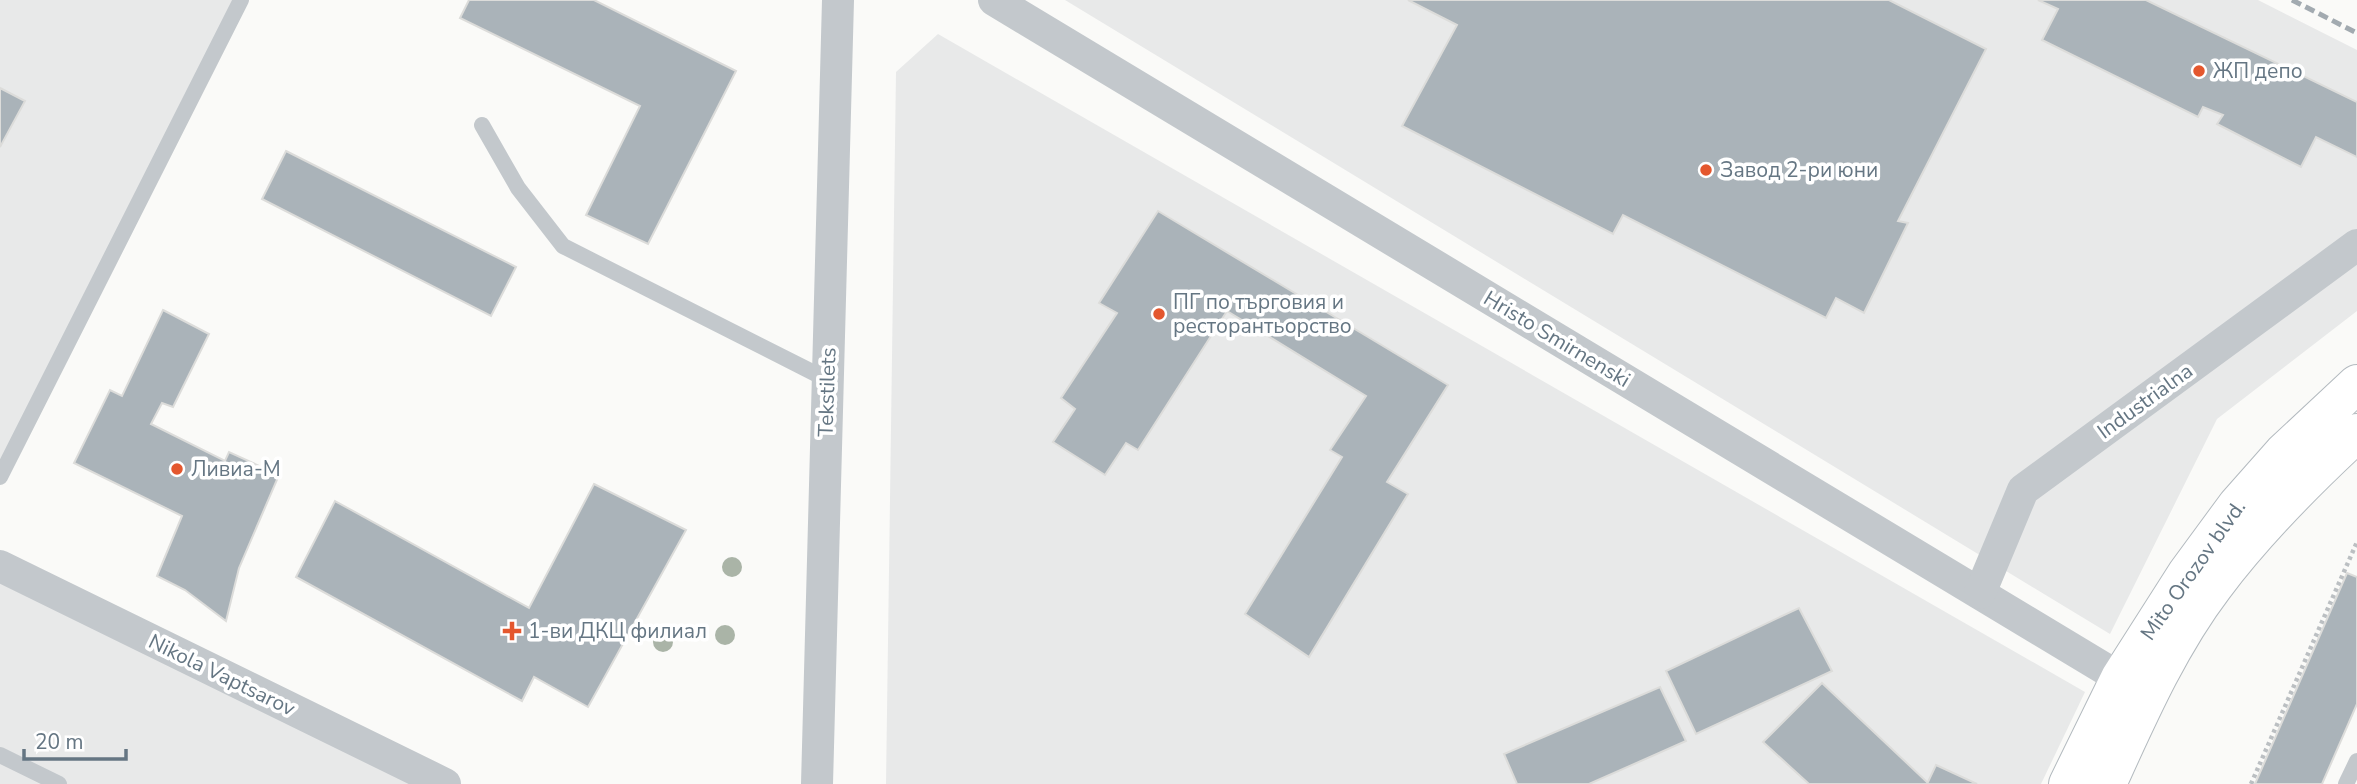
<svg xmlns="http://www.w3.org/2000/svg" width="2357" height="784" viewBox="0 0 2357 784" font-family="'Nunito Sans',sans-serif">
<rect width="100%" height="100%" fill="#fafaf8"/>
<g fill="#e8e9e9">
<polygon points="0,0 239,0 0,476"/>
<polygon points="1065,0 2258,0 2357,50 2357,311 2217,419 2110,634"/>
<polygon points="938,34 2085,692 2041,784 886,784 896,72"/>
<polygon points="0,566 445,784 0,784"/>
</g>
<g fill="#aab3b9" stroke="#dcdcda" stroke-width="2">
<polygon points="469,0 594,0 736,71 648,244 586,215 640,106 460,18"/>
<polygon points="1408,0 1889,0 1986,49 1898,221 1908,223 1864,313 1836,298 1826,318 1623,215 1613,234 1402,126 1457,25"/>
<polygon points="2146,0 2357,102 2357,157 2316,137 2301,167 2217,124 2223,115 2203,107 2198,117 2042,40 2058,9 2038,0"/>
<polygon points="0,88 25,101 0,147"/>
<polygon points="286,151 516,267 491,316 262,199"/>
<polygon points="1158,211 1448,385 1387,482 1408,494 1309,657 1245,614 1342,457 1330,450 1366,396 1227,311 1138,450 1126,443 1105,475 1053,442 1075,409 1061,398 1117,313 1099,303"/>
<polygon points="163,310 209,334 173,407 162,403 151,424 225,461 229,452 279,475 239,568 226,621 185,590 157,576 182,516 74,463 110,390 122,396"/>
<polygon points="594,484 686,530 588,707 534,677 522,701 296,577 335,501 529,608"/>
<polygon points="2347,573 2357,577 2357,704 2322,784 2255,784"/>
<polygon points="1799,608 1832,671 1696,734 1666,671"/>
<polygon points="1822,683 1928,783 1927,784 1809,784 1763,742"/>
<polygon points="1660,687 1686,741 1589,784 1517,784 1504,754"/>
<polygon points="1936,765 1977,784 1927,784"/>
</g>
<g fill="none" stroke-linecap="round" stroke-linejoin="round">
<defs>
<g id="secondary">
<polyline points="2068,784 2120,678 2187,573 2237,505 2283,453 2357,384"/>
<path d="M2107,784C2138,716 2169,645 2214,586C2256,530 2306,480 2357,433"/>
</g>
</defs>
<use href="#secondary" stroke="#b3babf" stroke-width="40"/>
<polyline stroke="#bbbfc2" stroke-width="4.5" stroke-dasharray="3.5 3.5" stroke-linecap="butt" points="2251,784 2357,542"/>
<g stroke="#c3c8cc" stroke-width="16">
<polyline points="482,125 518,188 563,246 828,380"/>
<polyline points="0,477 241,0"/>
<polyline points="0,755 59,784"/>
<polyline points="2346,784 2357,761"/>
</g>
<g stroke="#c3c8cc" stroke-width="32">
<polyline points="994,0 2120,678"/>
<polyline points="0,566 445,784"/>
<polyline points="1980,593 2023,490 2357,245"/>
<polyline points="817,784 838,0"/>
</g>
<use href="#secondary" stroke="#fff" stroke-width="38"/>
<polyline stroke="#a2aab0" stroke-width="5" stroke-dasharray="10 5" stroke-linecap="butt" points="2292,0 2357,33"/>
</g>
<g fill="#aab4a7">
<circle cx="732" cy="567" r="10"/>
<circle cx="725" cy="635" r="10"/>
<circle cx="663" cy="642" r="10"/>
</g>
<g fill="#e4572e" stroke="#fff" stroke-width="2.5">
<circle cx="2199" cy="71" r="7"/>
<circle cx="1706" cy="170" r="7"/>
<circle cx="1159" cy="314" r="7"/>
<circle cx="177" cy="469" r="7"/>
<path d="M508.5 620.5h7v7h7v7h-7v7h-7v-7h-7v-7h7z"/>
</g>
<g text-anchor="middle" stroke-width="7" stroke-linejoin="round" paint-order="stroke">
<g font-size="21" fill="#657683" stroke="#fff" text-anchor="start">
<text x="2213" y="78">ЖП депо</text>
<text x="1720" y="177">Завод 2-ри юни</text>
<text x="1173" y="309">ПГ по търговия и<tspan x="1173" dy="24">ресторантьорство</tspan></text>
<text x="191" y="476">Ливиа-М</text>
<text x="528" y="638">1-ви ДКЦ филиал</text>
</g>
<g font-size="21" fill="#657683" stroke="#fff">
<text transform="translate(1557 339) rotate(31)" y="7">Hristo Smirnenski</text>
<text transform="translate(827 392) rotate(-88)" y="7">Tekstilets</text>
<text transform="translate(2145 401) rotate(-36)" y="7">Industrialna</text>
<text transform="translate(2193 570) rotate(-55)" y="7">Mito Orozov blvd.</text>
<text transform="translate(222 675) rotate(26)" y="7">Nikola Vaptsarov</text>
</g>
</g>
<path d="M24 749v10h102v-10" fill="none" stroke="#657683" stroke-width="3.5"/>
<text x="35" y="749" font-size="21" fill="#657683" stroke="#ffffff" stroke-width="5" paint-order="stroke">20 m</text>
</svg>
